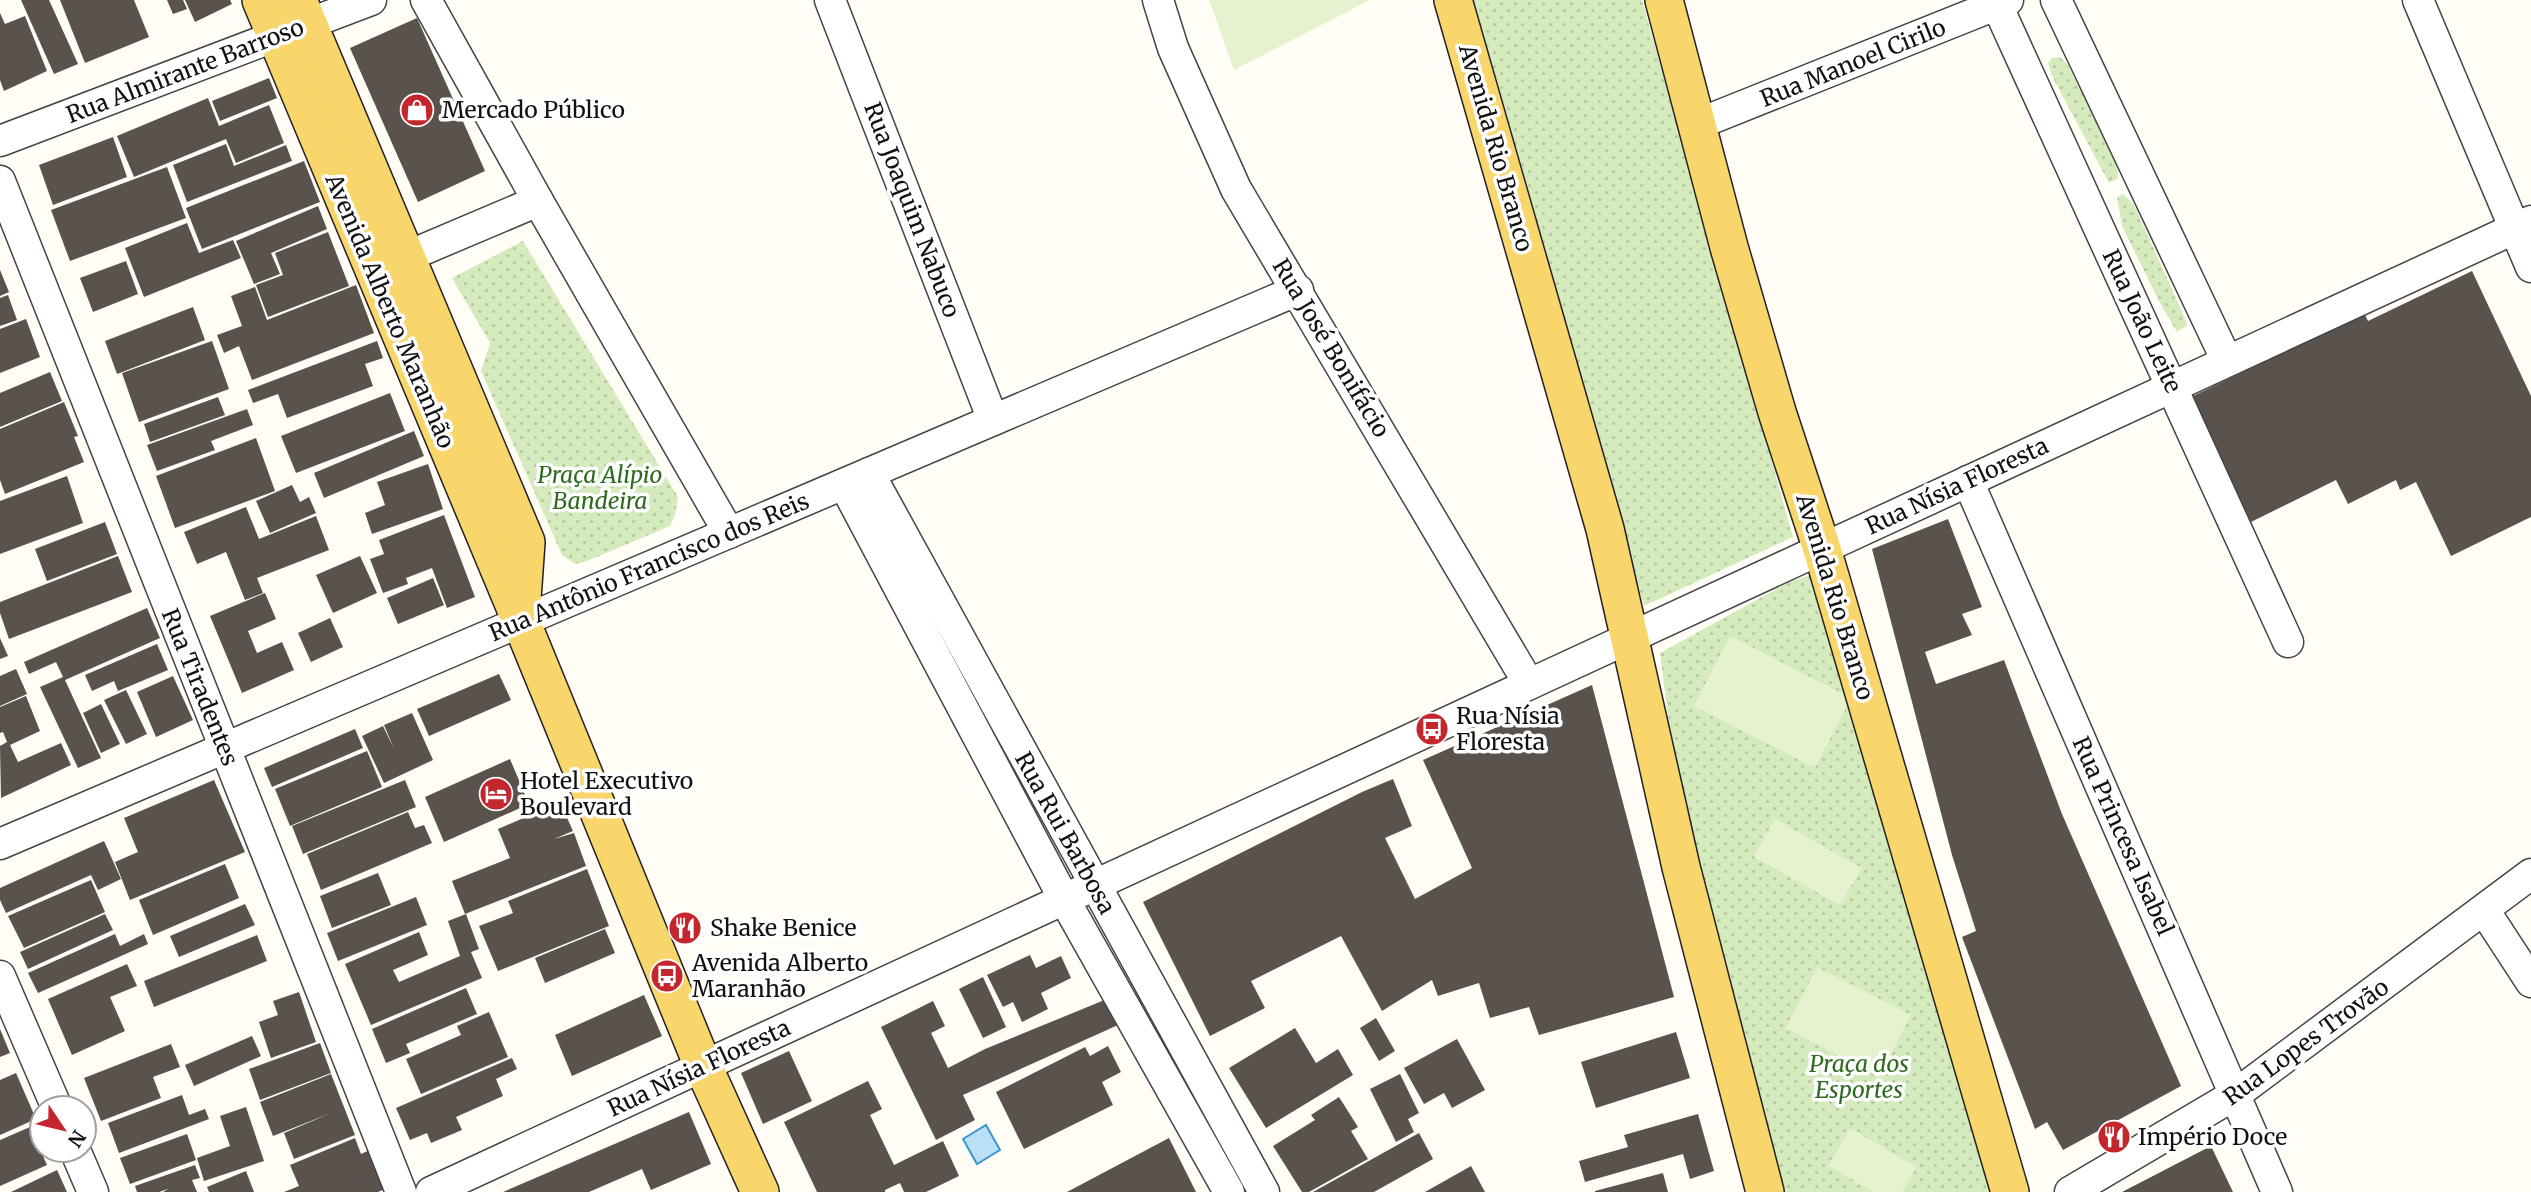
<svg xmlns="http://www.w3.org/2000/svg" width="2531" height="1192" viewBox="0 0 2531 1192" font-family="Merriweather,serif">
<defs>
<pattern id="grass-dots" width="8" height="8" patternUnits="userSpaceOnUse" patternTransform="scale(1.75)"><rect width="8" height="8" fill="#d5ebbd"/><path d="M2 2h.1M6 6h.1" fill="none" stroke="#b6c8a1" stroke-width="1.8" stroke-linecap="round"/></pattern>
</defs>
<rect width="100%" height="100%" fill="#fffdf5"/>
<g fill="url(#grass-dots)">
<polygon points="1473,0 1642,0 1793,537 1644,606"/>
<polygon points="2060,57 2067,64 2115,158 2118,178 2109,183 2052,76 2048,63 2052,58"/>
<polygon points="2123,194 2134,205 2184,316 2187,325 2177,332 2160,303 2122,226 2117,197"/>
<polygon points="523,241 678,497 675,515 670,526 587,561 575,564 562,555 481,371 490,343 452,278"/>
<polygon points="1810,575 1822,583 1998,1192 1784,1192 1680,811 1660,653 1789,582"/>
</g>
<g fill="#e6f2cf">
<polygon points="1209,0 1370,0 1234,70"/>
<polygon points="1730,636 1851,698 1815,768 1694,706"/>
<polygon points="1775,819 1862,868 1840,905 1754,857"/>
<polygon points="1817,967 1911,1015 1879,1077 1786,1028"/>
<polygon points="1850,1128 1917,1167 1902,1192 1874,1192 1828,1166"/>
</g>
<polygon fill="#b9e0f7" stroke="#3f96cf" stroke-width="2" points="986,1125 1000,1150 977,1164 963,1139"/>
<g fill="#5a524d">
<polygon points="21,0 49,0 78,64 54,74"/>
<polygon points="60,0 134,0 149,37 85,63"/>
<polygon points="167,0 183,0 187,9 173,14"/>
<polygon points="185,0 230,0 232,4 195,22"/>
<polygon points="0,13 5,24 25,16 47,71 4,91 0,80"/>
<polygon points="417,18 485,171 418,202 350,48"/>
<polygon points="269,78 277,98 220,121 212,101"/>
<polygon points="208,98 219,126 269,105 284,143 236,163 226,139 134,177 117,136"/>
<polygon points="113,137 127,177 53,205 39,165"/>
<polygon points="226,144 234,166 286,145 292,161 187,202 173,165"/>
<polygon points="304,161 320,202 202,249 186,208"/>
<polygon points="167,167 186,218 70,261 51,210"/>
<polygon points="318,206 327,229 271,253 280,274 254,284 236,241"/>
<polygon points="187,223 199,253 233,240 241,258 144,297 125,248"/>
<polygon points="328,232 349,286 268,317 256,285 283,275 275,253"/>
<polygon points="126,261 138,294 93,312 80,278"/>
<polygon points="0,270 9,292 0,296"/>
<polygon points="2472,271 2531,396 2531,517 2451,556 2416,482 2400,490 2396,480 2348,504 2336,480 2251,522 2191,397 2364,313 2368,321"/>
<polygon points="356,285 374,333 252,380 239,346 224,353 217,335 242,326 231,296 255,287 267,320"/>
<polygon points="8,295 17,320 0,326 0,298"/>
<polygon points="193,307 205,340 117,374 105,341"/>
<polygon points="26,319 40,357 0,373 0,329"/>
<polygon points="212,341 229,389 139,422 122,373"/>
<polygon points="377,341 383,358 365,364 373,386 287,418 278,394 253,403 248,390"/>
<polygon points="50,372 62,401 0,427 0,393"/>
<polygon points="390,393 405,431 296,473 281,436"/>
<polygon points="218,397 225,415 150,442 144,424"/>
<polygon points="64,402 78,436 74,437 84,462 5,494 0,480 0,429"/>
<polygon points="247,409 253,425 211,441 215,450 157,471 147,445"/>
<polygon points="414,431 424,456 324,498 314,473"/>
<polygon points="256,438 275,491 175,528 156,476"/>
<polygon points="428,464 443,509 372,534 365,513 385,505 377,482"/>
<polygon points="67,476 83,523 0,554 0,501"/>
<polygon points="292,485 300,502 309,497 316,513 270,533 256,501"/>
<polygon points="246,507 259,539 316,516 329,550 257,578 263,593 245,600 226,552 197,564 184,532"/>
<polygon points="444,515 475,597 447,608 432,568 406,578 408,584 383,593 370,559 384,554 379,540"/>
<polygon points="1948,519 1982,607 1962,614 1972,635 1925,652 1936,684 2004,660 2062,814 2181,1086 2063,1150 2047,1122 2035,1129 1962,937 1976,931 1952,855 1872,549"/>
<polygon points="105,522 117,554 47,581 35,549"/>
<polygon points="118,556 132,592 9,639 0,613 0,602"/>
<polygon points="360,556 377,593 333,613 316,575"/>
<polygon points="433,578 444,605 398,624 387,598"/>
<polygon points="265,593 276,619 248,631 257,653 282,642 294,670 242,693 210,616"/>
<polygon points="147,608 160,638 65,680 101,758 78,768 40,687 63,677 56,662 29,674 24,662"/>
<polygon points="330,618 343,647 311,662 298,633"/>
<polygon points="0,638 8,656 0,659"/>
<polygon points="157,644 168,670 118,691 114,681 92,691 85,675"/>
<polygon points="16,669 27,694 0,706 0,676"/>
<polygon points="499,674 511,700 429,736 417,709"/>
<polygon points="173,676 193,720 156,737 137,692"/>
<polygon points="1592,685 1674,997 1539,1035 1529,1007 1490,1018 1479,983 1438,996 1432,980 1382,1011 1341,936 1251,981 1265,1008 1210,1036 1143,902 1362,792 1393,779 1412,826 1385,838 1415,899 1472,868 1423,760"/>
<polygon points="126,690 147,734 126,744 104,700"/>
<polygon points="26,696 40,731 10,745 18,762 61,743 71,765 1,798 0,746 7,742 3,732 0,733 0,707"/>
<polygon points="101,704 120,744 101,753 83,713"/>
<polygon points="412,713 433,760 384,783 362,736 383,726 394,749 384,725"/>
<polygon points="355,729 363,748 272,787 264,768"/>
<polygon points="367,751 382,787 290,826 275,789"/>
<polygon points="510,759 529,804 444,842 425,797"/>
<polygon points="214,780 245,852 130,900 115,862 138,852 124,818"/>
<polygon points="405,780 416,807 303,854 292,826"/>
<polygon points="560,802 573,831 554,839 574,833 586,866 465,914 452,881 510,858 498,829"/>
<polygon points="408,812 415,828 424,825 432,843 321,890 307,854"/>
<polygon points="104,841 121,879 98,890 91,875 6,913 0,900 0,888"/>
<polygon points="225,864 239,898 153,935 139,900"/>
<polygon points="587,869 609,926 498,971 479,926 513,913 508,901"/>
<polygon points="378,873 391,905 332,928 320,896"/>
<polygon points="91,880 105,912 24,948 8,916"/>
<polygon points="416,897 427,925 338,961 327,933"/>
<polygon points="245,904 255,925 179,957 170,936"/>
<polygon points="105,914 113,930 28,969 20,952"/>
<polygon points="466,914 479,949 471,952 482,978 371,1025 345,964 419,932 428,955 393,970 399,982 460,956 448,921"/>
<polygon points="605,929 615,953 545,983 535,958"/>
<polygon points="115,934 120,946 144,934 148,944 38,993 28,973"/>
<polygon points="257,935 267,961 154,1007 144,981"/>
<polygon points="1030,955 1036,968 1061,956 1071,978 1041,993 1048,1009 1022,1022 1013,1002 1003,1007 987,975"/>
<polygon points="127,964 137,986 110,997 125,1031 72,1055 48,999"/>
<polygon points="983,977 1006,1027 983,1038 959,989"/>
<polygon points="466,988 477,1014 406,1044 410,1053 386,1063 372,1029"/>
<polygon points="299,992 316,1042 271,1058 259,1022 278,1015 273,1001"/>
<polygon points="644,995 662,1036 572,1076 555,1035"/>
<polygon points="1107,999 1118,1025 963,1095 975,1120 936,1140 881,1027 933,1001 945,1026 931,1033 948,1068 985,1049"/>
<polygon points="489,1012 508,1057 421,1094 406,1059 461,1035 457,1026"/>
<polygon points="1376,1018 1395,1051 1379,1061 1360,1028"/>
<polygon points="1295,1028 1316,1063 1338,1049 1353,1075 1266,1128 1229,1068"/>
<polygon points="0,1029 10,1053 0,1057"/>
<polygon points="1676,1032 1690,1078 1596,1108 1581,1062"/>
<polygon points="252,1036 261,1056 194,1086 185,1065"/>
<polygon points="1457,1039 1485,1090 1452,1108 1444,1093 1424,1104 1404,1068"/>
<polygon points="320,1043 331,1073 260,1100 249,1069"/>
<polygon points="171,1044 180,1067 153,1077 161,1098 101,1121 84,1078"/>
<polygon points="1108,1046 1121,1072 1102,1082 1113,1105 1024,1149 996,1092 1085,1047 1090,1056"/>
<polygon points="789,1051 812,1101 763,1124 741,1073"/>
<polygon points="512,1058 517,1069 496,1079 503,1096 456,1117 462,1130 431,1143 427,1133 410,1140 396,1108"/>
<polygon points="16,1073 36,1119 0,1135 0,1080"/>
<polygon points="331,1074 355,1135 294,1159 284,1133 331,1113 273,1136 260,1102"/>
<polygon points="1400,1074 1419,1113 1408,1119 1414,1132 1396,1142 1370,1089"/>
<polygon points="868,1081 882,1109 870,1115 894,1165 943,1141 959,1176 926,1192 904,1192 900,1183 885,1190 885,1192 817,1192 784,1122"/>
<polygon points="182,1095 189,1115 205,1109 209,1119 119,1153 108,1123"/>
<polygon points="1339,1097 1358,1127 1351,1131 1368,1159 1309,1192 1302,1192 1273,1146 1315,1120 1311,1115"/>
<polygon points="246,1107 264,1161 204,1181 197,1158 230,1146 220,1116"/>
<polygon points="689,1112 711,1164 651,1190 642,1169 589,1192 503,1192"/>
<polygon points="1698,1114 1714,1171 1690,1179 1683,1154 1585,1182 1579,1161 1628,1147 1624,1135"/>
<polygon points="30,1127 47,1165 0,1186 0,1140"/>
<polygon points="1419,1133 1433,1159 1374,1192 1313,1192"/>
<polygon points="187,1134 196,1160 130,1184 120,1158"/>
<polygon points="355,1138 361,1154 370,1150 385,1189 378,1192 284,1192 299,1186 290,1165"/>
<polygon points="1169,1138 1196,1192 1067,1192"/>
<polygon points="2211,1146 2233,1192 2122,1192"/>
<polygon points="195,1165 200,1178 192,1180 197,1192 163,1192 168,1189 159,1192 137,1192 135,1186"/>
<polygon points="1471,1166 1485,1192 1425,1192"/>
<polygon points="57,1170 67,1192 11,1192"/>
<polygon points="246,1171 254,1192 209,1192 207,1187"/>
<polygon points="1663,1173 1668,1192 1595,1192 1595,1191"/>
</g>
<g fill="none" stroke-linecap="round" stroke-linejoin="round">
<defs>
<g id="minor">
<polyline points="426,0 538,201 729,533"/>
<polyline points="830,0 993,420"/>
<polyline points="1158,0 1173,48 1236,189 1529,684"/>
<polyline points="1998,0 1997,5 2288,642"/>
<polyline points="2056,0 2227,361"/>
<polyline points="2418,0 2531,267"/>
<polyline points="1698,124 2008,0"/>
<polyline points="0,141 371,0"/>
<polyline points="0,181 401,1192"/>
<polyline points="387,265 538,201"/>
<polyline points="869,473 1264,1192"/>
<polyline points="1968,481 2277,1192"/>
<polyline points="844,484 1064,899 1229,1192"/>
<polyline points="0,844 1298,290"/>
<polyline points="2484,910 2531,982"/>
<polyline points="0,976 57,1108"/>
<polyline points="75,1150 93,1192"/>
<polyline points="431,1192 2531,221"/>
<polyline points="2070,1192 2236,1094 2531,874"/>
</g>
<g id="major">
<polyline points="261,0 521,621 703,1066 760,1192"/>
<polyline points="298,0 526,542 521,613"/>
<polyline points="1453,0 1605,529 1681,867 1765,1192"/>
<polyline points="1664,0 1729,247 1777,412 1822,549 2010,1192"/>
</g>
</defs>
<use href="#minor" stroke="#444" stroke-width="33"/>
<use href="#major" stroke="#222" stroke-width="40"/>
<use href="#minor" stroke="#fff" stroke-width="30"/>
<use href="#major" stroke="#f9d66b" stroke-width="37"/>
</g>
<defs>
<symbol id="shop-disc" viewBox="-11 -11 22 22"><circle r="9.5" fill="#c4262e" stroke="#fff"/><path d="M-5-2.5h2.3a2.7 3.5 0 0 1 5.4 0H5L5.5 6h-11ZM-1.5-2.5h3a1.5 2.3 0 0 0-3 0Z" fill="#fff"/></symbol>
<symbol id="bus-disc" viewBox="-11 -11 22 22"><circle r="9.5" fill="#c4262e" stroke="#fff"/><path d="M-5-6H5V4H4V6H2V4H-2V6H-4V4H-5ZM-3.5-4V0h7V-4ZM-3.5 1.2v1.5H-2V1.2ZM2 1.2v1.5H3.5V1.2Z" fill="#fff"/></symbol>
<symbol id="hotel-disc" viewBox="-11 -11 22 22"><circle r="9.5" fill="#c4262e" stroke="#fff"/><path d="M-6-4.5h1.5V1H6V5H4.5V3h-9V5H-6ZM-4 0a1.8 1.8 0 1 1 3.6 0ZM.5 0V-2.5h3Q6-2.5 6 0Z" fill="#fff"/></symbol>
<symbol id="restaurant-disc" viewBox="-11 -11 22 22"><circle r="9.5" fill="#c4262e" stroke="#fff"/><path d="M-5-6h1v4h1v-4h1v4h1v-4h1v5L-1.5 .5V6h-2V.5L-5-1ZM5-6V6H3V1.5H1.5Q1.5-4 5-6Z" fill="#fff"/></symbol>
</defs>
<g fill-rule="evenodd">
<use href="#shop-disc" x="398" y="91" width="38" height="38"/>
<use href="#bus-disc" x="1413" y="710" width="38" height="38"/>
<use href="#hotel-disc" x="477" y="775" width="38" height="38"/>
<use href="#restaurant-disc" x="666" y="909" width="38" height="38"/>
<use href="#bus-disc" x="648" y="957" width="38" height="38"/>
<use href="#restaurant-disc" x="2095" y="1118" width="38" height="38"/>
</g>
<g text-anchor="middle" stroke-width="7" stroke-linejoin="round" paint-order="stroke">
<g font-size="23" fill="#111" stroke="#fff">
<text transform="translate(1853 63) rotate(-22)" y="8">Rua Manoel Cirilo</text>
<text transform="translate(185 71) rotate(-21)" y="8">Rua Almirante Barroso</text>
<text transform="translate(1496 148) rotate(74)" y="8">Avenida Rio Branco</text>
<text transform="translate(912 210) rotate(69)" y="8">Rua Joaquim Nabuco</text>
<text transform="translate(390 311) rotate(67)" y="8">Avenida Alberto Maranhão</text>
<text transform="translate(2142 321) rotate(65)" y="8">Rua João Leite</text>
<text transform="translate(1331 348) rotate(59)" y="8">Rua José Bonifácio</text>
<text transform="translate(1957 486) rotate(-25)" y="8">Rua Nísia Floresta</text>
<text transform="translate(649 567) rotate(-23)" y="8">Rua Antônio Francisco dos Reis</text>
<text transform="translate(1835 597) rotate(73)" y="8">Avenida Rio Branco</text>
<text transform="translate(200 687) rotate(68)" y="8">Rua Tiradentes</text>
<text transform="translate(1065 833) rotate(61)" y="8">Rua Rui Barbosa</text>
<text transform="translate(2123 836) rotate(66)" y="8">Rua Princesa Isabel</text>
<text transform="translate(2306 1042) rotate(-36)" y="8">Rua Lopes Trovão</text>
<text transform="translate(699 1068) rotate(-25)" y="8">Rua Nísia Floresta</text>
</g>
<g font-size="23" fill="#111" stroke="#fff" text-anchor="start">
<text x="442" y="118">Mercado Público</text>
<text x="1456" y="724">Rua Nísia<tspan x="1456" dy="26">Floresta</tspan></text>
<text x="520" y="789">Hotel Executivo<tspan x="520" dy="26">Boulevard</tspan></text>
<text x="710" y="936">Shake Benice</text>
<text x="692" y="971">Avenida Alberto<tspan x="692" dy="26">Maranhão</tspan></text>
<text x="2138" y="1145">Império Doce</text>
</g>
<g font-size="23" font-style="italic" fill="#2f6b1f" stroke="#fff">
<text x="600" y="483">Praça Alípio<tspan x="600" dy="26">Bandeira</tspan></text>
<text x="1859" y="1072">Praça dos<tspan x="1859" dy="26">Esportes</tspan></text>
</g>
</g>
<g transform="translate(63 1129) rotate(125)"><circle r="33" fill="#ffffff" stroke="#a0a0a0" stroke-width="2"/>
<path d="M0-5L12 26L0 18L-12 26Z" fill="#c4262e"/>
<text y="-10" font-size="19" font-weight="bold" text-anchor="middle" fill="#111111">N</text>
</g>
</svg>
